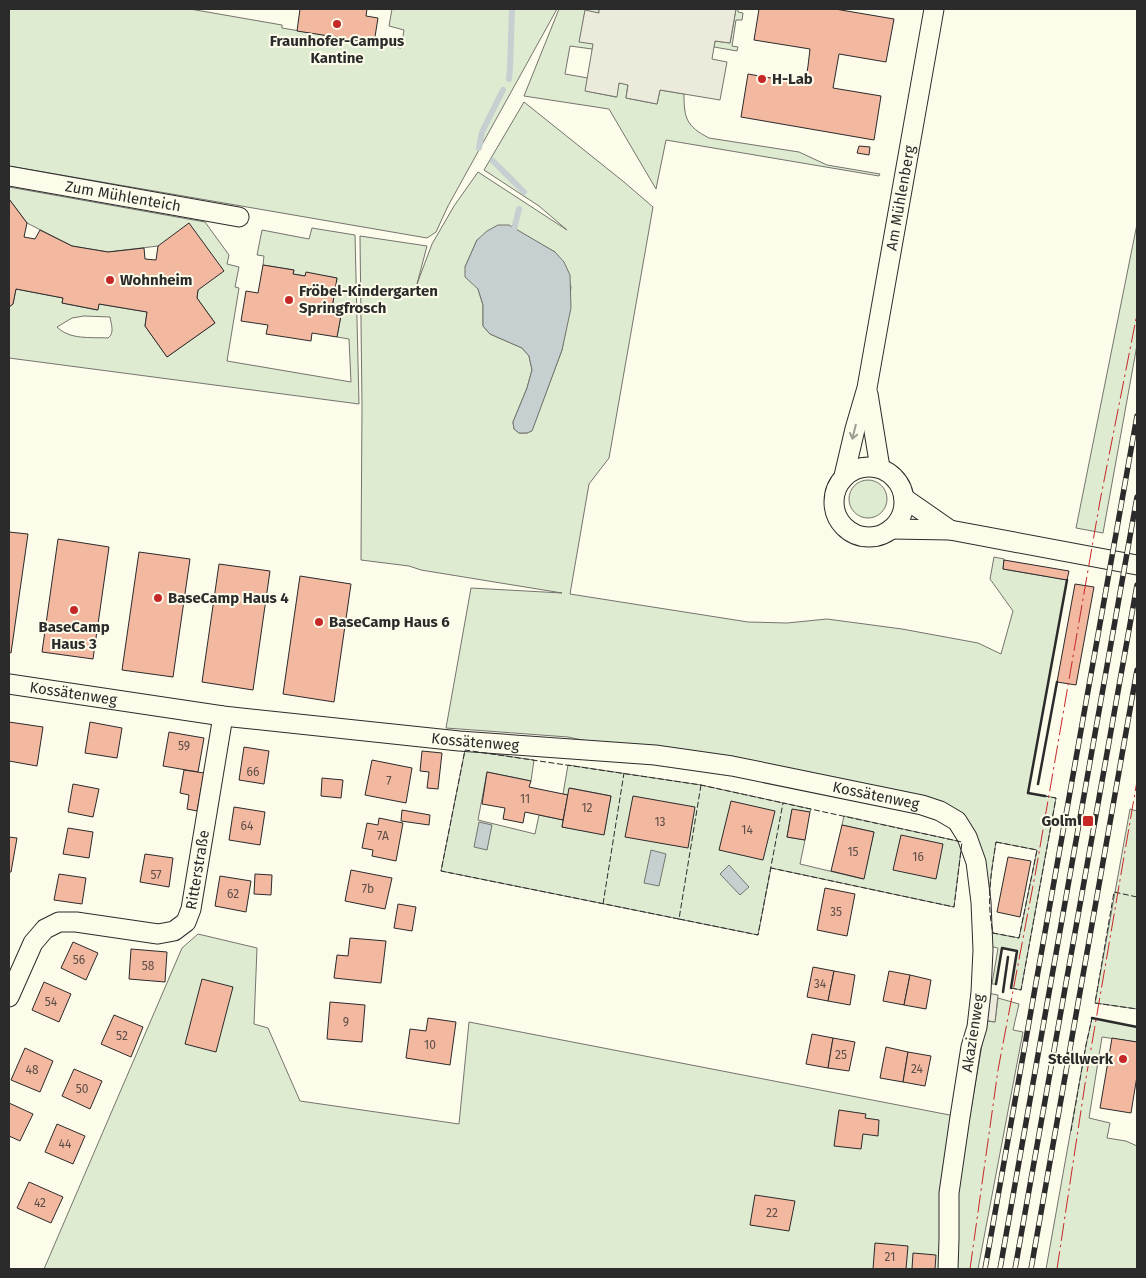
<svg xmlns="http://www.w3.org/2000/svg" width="1146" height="1278" viewBox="0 0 1146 1278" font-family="'Fira Sans',sans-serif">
<rect width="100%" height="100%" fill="#fdfbea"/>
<g fill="#deebd1" stroke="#74746e" fill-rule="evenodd">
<polygon points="9,9 190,9 282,25 282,28 401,48 404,30 389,26 392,9 557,9 448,206 436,232 427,238 9,166"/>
<path d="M559,9H599V13L585,11L580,41L594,44L592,49L570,46L565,74L588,78L586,91L616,97L619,83L628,84L626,98L657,104L660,90L684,94C684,118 686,126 709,138L799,152L827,165L880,174L879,176L666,140L656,189L609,109L524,96Z"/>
<polygon points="736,9 738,9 738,12 743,13 742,20 736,20 732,46 738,47 737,51 714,47 715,41 730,43"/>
<path d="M524,102L624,182L653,207L609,458L589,484L570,594L748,622L787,623L827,619L902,629L978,643L1001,654L1013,611L990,579L994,557L1004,559L1003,569L1067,580L1028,793L1056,798L1021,990L1011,988L1017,951L1002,948L996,984H992L998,948L983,945L981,902L957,821L568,737L446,728L471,588L562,593L421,570L409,566L361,560L362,405L360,236L427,246L417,284L432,244L454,206L478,172L567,230L539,206L484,170ZM509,226L555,252L571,287L566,329L562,350L532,430L527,433H519L514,429L513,422L527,388L532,370L529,356L522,348L490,334L483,326V305L478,289L465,267L477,240ZM996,842L1037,850L1019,938L993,933C986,899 991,875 996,842Z"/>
<path d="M9,187L205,222L229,255L227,264L239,267L235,287L239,288L227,361L351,382L349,339L337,337L342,310L332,308L337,278L306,273L305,276L293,274L294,270L263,265L264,256L257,255L262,230L309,239L312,228L355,235L359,404L9,358V307L13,304L16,289L63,298L62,303L97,310L99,304L147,312L145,326L167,357L215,323L197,298L198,290L158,246L108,252L72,246L27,223L9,199ZM84,316L110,317C111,324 115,333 108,338C90,337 70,340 57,327L72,318Z"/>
<polygon points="1137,224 1137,345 1103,533 1076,528"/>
<circle cx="868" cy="499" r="19"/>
<polygon points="465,750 534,760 531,781 487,772 478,820 535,834 539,815 563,820 562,827 604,834 611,796 570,788 568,795 563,794 568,765 701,785 811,809 810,812 792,810 787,837 805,840 800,864 863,879 874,832 842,825 844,816 962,842 954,907 771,868 758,935 441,871"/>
<polygon points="1130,809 1137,811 1137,1009 1095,1003"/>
<polygon points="198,934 257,948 254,1024 268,1028 300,1101 459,1124 469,1022 960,1117 948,1269 44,1269 182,948"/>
<polygon points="998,998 1019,1004 1013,1030 1023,1032 978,1269 955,1269 959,1180 986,1021 995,1022"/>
<polygon points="1092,1018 1137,1027 1137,1042 1102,1037 1089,1118 1110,1123 1107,1138 1126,1141 1137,1146 1137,1269 1046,1269 1086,1045"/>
</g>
<g fill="#eceadb" stroke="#74746e">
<polygon points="599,9 736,9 730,43 715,41 712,59 727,62 720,100 660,90 657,104 626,98 628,85 619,83 617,97 585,91 593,44 579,42 585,10 599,13"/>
<polygon points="981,992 998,995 995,1022 978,1019"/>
</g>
<g fill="#c7d0d0" stroke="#74746e">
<polygon points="498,225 509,225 555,252 564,262 570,275 571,308 562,350 532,431 527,433 519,433 514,429 513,422 527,388 532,370 529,356 522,348 490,334 483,326 483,305 478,289 465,277 465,267 477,240 487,231"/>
<polygon points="479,822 492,825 487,850 474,847"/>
<polygon points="651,850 666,854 659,886 644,883"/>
<polygon points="729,865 749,887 740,895 720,874"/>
</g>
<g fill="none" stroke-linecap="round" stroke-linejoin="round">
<g stroke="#c7d0d0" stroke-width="6">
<polyline points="509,79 510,68 512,9"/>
<polyline points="479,148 482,132 503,90"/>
<polyline points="493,161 524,192"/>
<polyline points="514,229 519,209"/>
</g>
</g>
<g fill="#f2b8a0" stroke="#2b2b2b">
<polygon points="300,9 367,9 366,16 378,18 374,43 297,31"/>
<polygon points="759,9 835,9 894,19 886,62 839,54 833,88 881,96 874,140 741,117 748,74 805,84 808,66 810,49 754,40"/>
<polygon points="859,146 870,147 869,155 857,153"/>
<polygon points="9,199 27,223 24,237 35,239 40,230 72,246 108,252 144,248 145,259 156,260 158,246 189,223 224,271 198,290 197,298 215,323 167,357 145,326 147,312 99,304 98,310 62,303 63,298 16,289 13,304 9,307"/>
<polygon points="263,265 294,270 293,274 305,276 306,272 337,278 332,308 342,310 337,337 312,333 311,341 266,334 268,325 241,321 246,291 258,293"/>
<polygon points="9,532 28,534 11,653 9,652"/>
<polygon points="58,539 109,547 93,659 42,652"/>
<polygon points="139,552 190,559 173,677 122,670"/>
<polygon points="1004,560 1069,571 1067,580 1003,569"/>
<polygon points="219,564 270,571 253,690 202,682"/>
<polygon points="300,576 351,584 334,702 283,694"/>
<polygon points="1075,584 1094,587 1076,685 1057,682"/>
<polygon points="9,722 43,727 37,766 9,761"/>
<polygon points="90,722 122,728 117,758 85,753"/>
<polygon points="169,732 204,738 198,772 163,766"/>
<polygon points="244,747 269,751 264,784 239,780"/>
<polygon points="422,751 442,753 438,789 427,788 429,772 420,771"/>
<polygon points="372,760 412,768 406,803 365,795"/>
<polygon points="184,770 204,773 197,811 187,809 189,795 180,793"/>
<polygon points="487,772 531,781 529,787 568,795 563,820 525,812 523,823 503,819 505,808 482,804"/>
<polygon points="322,778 343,780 341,798 321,796"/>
<polygon points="73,784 99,789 93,817 68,812"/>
<polygon points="569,788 611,796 604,835 562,827"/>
<polygon points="633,796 695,807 688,848 625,837"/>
<polygon points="731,801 775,811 763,860 719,850"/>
<polygon points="234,807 265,812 260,845 229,840"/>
<polygon points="792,809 810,812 805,840 787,837"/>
<polygon points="402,810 430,815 429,825 401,821"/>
<polygon points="379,818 403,823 396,861 372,856 373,850 362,848 367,823 378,825"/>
<polygon points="842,825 874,832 864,879 831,871"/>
<polygon points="68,828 93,832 89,858 63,854"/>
<polygon points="901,835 943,844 936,879 893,870"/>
<polygon points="9,837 17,838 11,872 9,872"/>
<polygon points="145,854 173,858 169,887 140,882"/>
<polygon points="1008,857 1031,861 1020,917 997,912"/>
<polygon points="351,870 392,878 385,909 345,901"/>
<polygon points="59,874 86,878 82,904 54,900"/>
<polygon points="255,874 272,875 271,895 254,894"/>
<polygon points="220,876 251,881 246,912 215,906"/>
<polygon points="825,888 855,894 847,936 817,930"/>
<polygon points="398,904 416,907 412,931 394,928"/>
<polygon points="350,938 386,941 381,983 334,978 337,955 348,956"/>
<polygon points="73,942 98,953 86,980 61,968"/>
<polygon points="131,949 167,952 165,982 129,979"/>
<polygon points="813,967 834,971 828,1001 807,997"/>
<polygon points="834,971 855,975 850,1005 828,1001"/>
<polygon points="889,971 910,975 904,1005 883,1001"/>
<polygon points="910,975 931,980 926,1009 904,1005"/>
<polygon points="202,979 233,987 216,1052 185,1044"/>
<polygon points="44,982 71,994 59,1022 32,1010"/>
<polygon points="330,1002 365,1005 362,1042 327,1039"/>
<polygon points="114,1015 143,1027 131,1057 101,1044"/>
<polygon points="428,1018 456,1022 450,1065 406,1058 410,1029 426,1031"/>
<polygon points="812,1034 833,1038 828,1068 806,1064"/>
<polygon points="833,1038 855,1042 849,1071 828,1068"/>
<polygon points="1112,1038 1137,1042 1137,1076 1131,1113 1100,1108"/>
<polygon points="886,1047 908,1052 903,1082 880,1078"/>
<polygon points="25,1048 53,1061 40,1092 11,1080"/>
<polygon points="908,1052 931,1056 925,1086 903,1082"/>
<polygon points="74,1069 102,1081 90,1109 62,1096"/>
<polygon points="9,1103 33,1114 20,1141 9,1136"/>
<polygon points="839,1110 866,1114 865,1118 879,1120 878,1136 863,1134 861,1149 834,1146"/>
<polygon points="57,1124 85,1136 73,1164 45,1152"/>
<polygon points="29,1182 63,1197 51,1223 17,1208"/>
<polygon points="755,1195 795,1201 789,1231 750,1225"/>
<polygon points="875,1243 908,1246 906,1269 873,1269"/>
<polygon points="913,1253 936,1255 935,1269 912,1269"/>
</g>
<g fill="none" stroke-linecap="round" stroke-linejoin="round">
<defs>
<g id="minor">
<path id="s1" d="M9,176L239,217"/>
<polyline points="868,394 880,468"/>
<circle cx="869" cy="502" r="35"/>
<path id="s2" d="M844,476L855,429L867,388L934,9"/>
<polyline points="904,498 950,530"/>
<polyline points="891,529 950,530 1137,565"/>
<path id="s3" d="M9,684L223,716L459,741L655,755L732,766L922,805L940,811L957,821L967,837L976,862L981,902L983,950L981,992L977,1027L971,1047L960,1117L949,1193V1239L948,1269"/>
<path id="s4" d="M9,997L33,943L45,929L59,922H76L158,934L174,931L186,922L191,909L223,716"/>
</g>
</defs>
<use href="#minor" stroke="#2b2b2b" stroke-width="21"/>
<use href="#minor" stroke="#fdfbea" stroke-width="19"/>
<defs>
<g id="rail">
<polyline points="985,1269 1137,416"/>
<polyline points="1000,1269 1137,497"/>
<polyline points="1015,1269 1137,585"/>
<polyline points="1031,1269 1137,670"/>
</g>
</defs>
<use href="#rail" stroke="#2b2b2b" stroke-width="5.5"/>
<use href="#rail" stroke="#fdfbea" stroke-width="4" stroke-dasharray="11" stroke-linecap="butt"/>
<g stroke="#2b2b2b" stroke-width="1" stroke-dasharray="6 2.5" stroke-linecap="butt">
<polyline points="701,785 679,919 758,935 783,803 962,842 954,907 771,868"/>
<path d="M996,842L1037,850L1019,938L993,933C986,900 991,875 996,842Z"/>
<polyline points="1137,897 1114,892 1095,1003 1137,1009"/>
<polyline points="603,904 624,773"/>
<polyline points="679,919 441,871 465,750 701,785 783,803"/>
<polyline points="1011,988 1021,990 1056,798 1045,796"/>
<polyline points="1071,1131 1086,1045 1092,1018"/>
</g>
<g stroke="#2b2b2b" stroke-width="2.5">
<polyline points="1038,784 1057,682"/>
<polyline points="1045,796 1028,793 1067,580"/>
<polyline points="996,984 1002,948 1017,951 1011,988"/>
<polyline points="1003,992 1008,957"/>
<polyline points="1092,1018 1137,1027"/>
</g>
<g stroke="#c62828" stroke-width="1" stroke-dasharray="18 4 2.5 4" stroke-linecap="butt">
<polyline points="970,1269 998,1070 1036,870 1100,501 1137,314"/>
<polyline points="1057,1269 1085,1084 1137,781"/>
</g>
</g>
<defs><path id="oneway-shaft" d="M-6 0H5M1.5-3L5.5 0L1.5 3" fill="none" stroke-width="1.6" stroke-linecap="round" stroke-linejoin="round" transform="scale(1.25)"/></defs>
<use stroke="#9e9d94" href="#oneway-shaft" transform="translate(854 432) rotate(104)"/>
<g fill="#c62828" stroke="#fdfbea" stroke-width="2">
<circle cx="337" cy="24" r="5"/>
<circle cx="762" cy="79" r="5"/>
<circle cx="110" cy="280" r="5"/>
<circle cx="289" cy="300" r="5"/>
<circle cx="158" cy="598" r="5"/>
<circle cx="74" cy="610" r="5"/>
<circle cx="319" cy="622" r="5"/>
<rect x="1082" y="815" width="12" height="12" rx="2.5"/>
<circle cx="1123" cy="1059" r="5"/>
</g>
<g text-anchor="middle" stroke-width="4" stroke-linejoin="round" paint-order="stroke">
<g font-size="12" fill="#5d4e48">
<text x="184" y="750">59</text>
<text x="253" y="776">66</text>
<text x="389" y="785">7</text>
<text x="525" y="803">11</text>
<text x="587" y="812">12</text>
<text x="660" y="826">13</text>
<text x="247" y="830">64</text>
<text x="747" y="834">14</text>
<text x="383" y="840">7A</text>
<text x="853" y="856">15</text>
<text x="918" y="861">16</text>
<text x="156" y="879">57</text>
<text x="368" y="893">7b</text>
<text x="233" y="898">62</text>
<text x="836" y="916">35</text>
<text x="79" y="964">56</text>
<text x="148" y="970">58</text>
<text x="820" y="988">34</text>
<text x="51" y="1006">54</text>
<text x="346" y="1026">9</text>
<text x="122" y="1040">52</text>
<text x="430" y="1049">10</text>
<text x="841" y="1059">25</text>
<text x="917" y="1073">24</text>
<text x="32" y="1074">48</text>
<text x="82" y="1093">50</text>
<text x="65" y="1148">44</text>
<text x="40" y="1207">42</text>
<text x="772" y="1217">22</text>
<text x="890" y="1261">21</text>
</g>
<g font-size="15" font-weight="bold" fill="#2b2b2b" stroke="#fdfbea" text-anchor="start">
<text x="337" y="46" text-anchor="middle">Fraunhofer-Campus<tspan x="337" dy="17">Kantine</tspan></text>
<text x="772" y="84">H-Lab</text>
<text x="120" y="285">Wohnheim</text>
<text x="299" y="296">Fröbel-Kindergarten<tspan x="299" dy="17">Springfrosch</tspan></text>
<text x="168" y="603">BaseCamp Haus 4</text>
<text x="329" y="627">BaseCamp Haus 6</text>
<text x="74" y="632" text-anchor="middle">BaseCamp<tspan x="74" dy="17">Haus 3</tspan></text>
<text x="1077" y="826" text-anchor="end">Golm</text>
<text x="1113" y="1064" text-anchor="end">Stellwerk</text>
</g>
<g font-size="15" fill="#2b2b2b" stroke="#fdfbea">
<text dy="5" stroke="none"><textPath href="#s1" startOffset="116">Zum Mühlenteich</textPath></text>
<text dy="5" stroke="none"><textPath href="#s2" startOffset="284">Am Mühlenberg</textPath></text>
<text dy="5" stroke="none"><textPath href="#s3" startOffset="65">Kossätenweg</textPath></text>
<text dy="5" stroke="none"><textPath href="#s3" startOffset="470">Kossätenweg</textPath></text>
<text dy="5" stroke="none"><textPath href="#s3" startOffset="875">Kossätenweg</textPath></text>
<text dy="5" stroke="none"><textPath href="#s4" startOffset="278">Ritterstraße</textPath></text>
<text transform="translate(973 1033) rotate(-81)" y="5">Akazienweg</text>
</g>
</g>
<rect width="1146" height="1278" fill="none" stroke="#2b2b2b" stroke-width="20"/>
</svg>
